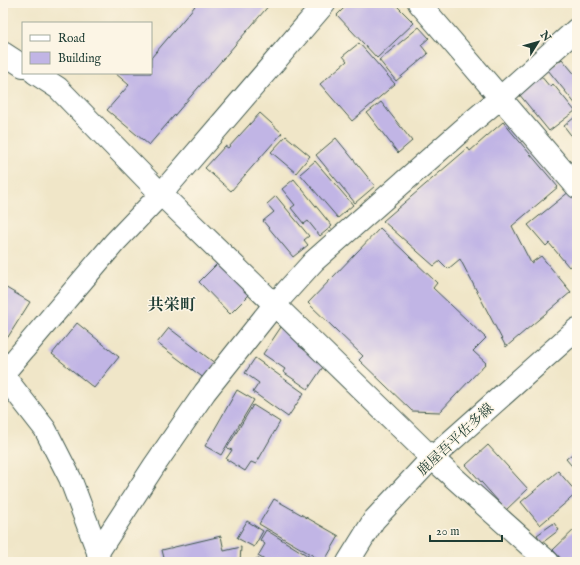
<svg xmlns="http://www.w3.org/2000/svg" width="580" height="565" viewBox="0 0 580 565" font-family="'IM FELL English','Noto Serif JP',serif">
<rect width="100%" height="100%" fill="#fcf5e5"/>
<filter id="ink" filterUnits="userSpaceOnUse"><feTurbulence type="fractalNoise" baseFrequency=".025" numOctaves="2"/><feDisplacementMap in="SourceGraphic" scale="8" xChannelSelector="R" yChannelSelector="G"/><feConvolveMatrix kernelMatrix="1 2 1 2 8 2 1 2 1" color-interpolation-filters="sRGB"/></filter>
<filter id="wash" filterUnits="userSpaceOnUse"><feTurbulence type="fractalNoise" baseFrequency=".012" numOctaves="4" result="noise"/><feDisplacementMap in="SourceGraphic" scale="16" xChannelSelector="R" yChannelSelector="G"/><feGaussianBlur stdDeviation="0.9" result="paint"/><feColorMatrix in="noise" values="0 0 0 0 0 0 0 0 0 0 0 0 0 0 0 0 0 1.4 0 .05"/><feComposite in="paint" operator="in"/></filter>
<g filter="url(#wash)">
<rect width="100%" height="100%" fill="#f0e6c8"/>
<g id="blocks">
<g fill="#c1b5e5">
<polygon points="191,3 271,3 149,145 107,110 129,85 115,73 151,73 151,58 195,6"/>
<polygon points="349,3 394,3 414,23 377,58 337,15"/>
<polygon points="419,27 429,38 421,45 428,54 396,81 379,60"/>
<polygon points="359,43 395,84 352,121 320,84 347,61 343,56"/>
<polygon points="562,59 577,77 577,106 548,70"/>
<polygon points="541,76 550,87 553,84 575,111 549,131 519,94"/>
<polygon points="381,102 412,141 398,153 367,113"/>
<polygon points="260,113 282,133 231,191 205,168 225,146 228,148"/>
<polygon points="575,117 577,119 577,143 564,126"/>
<polygon points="503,122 558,187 512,226 531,263 541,256 571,292 506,347 460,259 448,269 440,261 434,266 383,221 468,148 470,151"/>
<polygon points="286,136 310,156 296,173 271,152"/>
<polygon points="336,138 375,186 355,203 316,155"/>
<polygon points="315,161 353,205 338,218 300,174"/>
<polygon points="294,179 332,226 320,236 308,221 304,224 291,208 295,205 282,189"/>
<polygon points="570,191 577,200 577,261 569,267 549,243 546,246 528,225"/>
<polygon points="276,196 309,236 304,240 308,245 293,257 263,221 274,212 267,204"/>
<polygon points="380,228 437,283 433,288 486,338 473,351 486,363 440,412 412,411 359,360 363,356 308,303"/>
<polygon points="219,262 251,293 230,314 199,282"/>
<polygon points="3,286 30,302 8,337 3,334"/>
<polygon points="77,323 119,357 94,388 52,354"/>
<polygon points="281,327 302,341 299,346 325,364 308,389 283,372 285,369 263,354"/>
<polygon points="169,328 216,364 205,379 157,343"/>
<polygon points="255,358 304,393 288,417 253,392 259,383 245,373"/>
<polygon points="237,390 254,400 221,455 205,446"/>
<polygon points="253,405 280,422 256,464 251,462 245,471 226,459 232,450 227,448"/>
<polygon points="488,445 528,489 506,510 466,465"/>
<polygon points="577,450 577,472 566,459"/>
<polygon points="558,471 577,493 540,525 521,502"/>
<polygon points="274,499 339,536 324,562 259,524"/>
<polygon points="247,521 263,531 254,547 237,538"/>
<polygon points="554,523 559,530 542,543 537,535"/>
<polygon points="577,527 577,562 564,562 553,550"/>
<polygon points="266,530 318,562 268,562 258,556 265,544 260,540"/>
<polygon points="221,536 224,551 241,547 240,562 165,562 162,550"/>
<polygon points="257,558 263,562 254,562"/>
<polygon points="161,559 161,562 151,562 151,561"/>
</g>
</g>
</g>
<g filter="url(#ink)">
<use href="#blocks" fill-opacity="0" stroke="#3e564a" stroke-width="1"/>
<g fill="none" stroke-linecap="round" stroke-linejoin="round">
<defs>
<g id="minor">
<polyline points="419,3 577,187"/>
<polyline points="3,53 23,66"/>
<polyline points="35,73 58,88 161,194 432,458 548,562"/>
<polyline points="3,374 115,242 161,194 325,3"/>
<polyline points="98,552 154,466 205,392 275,304 314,261 468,125 500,98 577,29"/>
</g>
<polyline id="tertiary" points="3,375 45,429 70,478 98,552 99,562"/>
<polyline id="primary" points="348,562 374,520 432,458 577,329"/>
</defs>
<use href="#minor" stroke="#3e564a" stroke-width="24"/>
<use href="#tertiary" stroke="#3e564a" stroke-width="24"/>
<use href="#primary" stroke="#3e564a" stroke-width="24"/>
<use href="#minor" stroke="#fff" stroke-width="22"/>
<use href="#tertiary" stroke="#fff" stroke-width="22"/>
<use href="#primary" stroke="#fff" stroke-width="22"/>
</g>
</g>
<g text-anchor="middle" stroke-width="3" stroke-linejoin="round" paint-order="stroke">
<g font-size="14" fill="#1f3d34" stroke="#fcf5e5">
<text transform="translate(455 439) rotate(-43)" y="5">鹿屋吾平佐多線</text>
</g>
<g font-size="16" font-weight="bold" fill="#1f3d34" stroke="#fcf5e5">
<text x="172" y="310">共栄町</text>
</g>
</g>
<rect width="580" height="565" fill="none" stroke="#fcf5e5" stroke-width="16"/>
<rect x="22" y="22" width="130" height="52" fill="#fcf5e5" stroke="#a4ab9e"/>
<rect x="30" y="35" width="20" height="6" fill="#ffffff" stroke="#a4ab9e"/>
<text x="58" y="42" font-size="12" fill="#1f3d34">Road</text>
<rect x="30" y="52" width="20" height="12" fill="#c1b5e5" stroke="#a4ab9e"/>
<text x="58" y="62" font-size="12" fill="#1f3d34">Building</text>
<g transform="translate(538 42) rotate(53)" stroke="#fcf5e5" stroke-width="3" paint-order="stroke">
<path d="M0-3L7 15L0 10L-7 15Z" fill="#1f3d34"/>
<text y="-6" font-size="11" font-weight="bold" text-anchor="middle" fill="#1f3d34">N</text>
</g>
<path d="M430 535v6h72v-6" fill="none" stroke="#1f3d34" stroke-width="2"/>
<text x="436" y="535" font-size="12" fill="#1f3d34" stroke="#fcf5e5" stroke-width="3" paint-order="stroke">20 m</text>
</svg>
